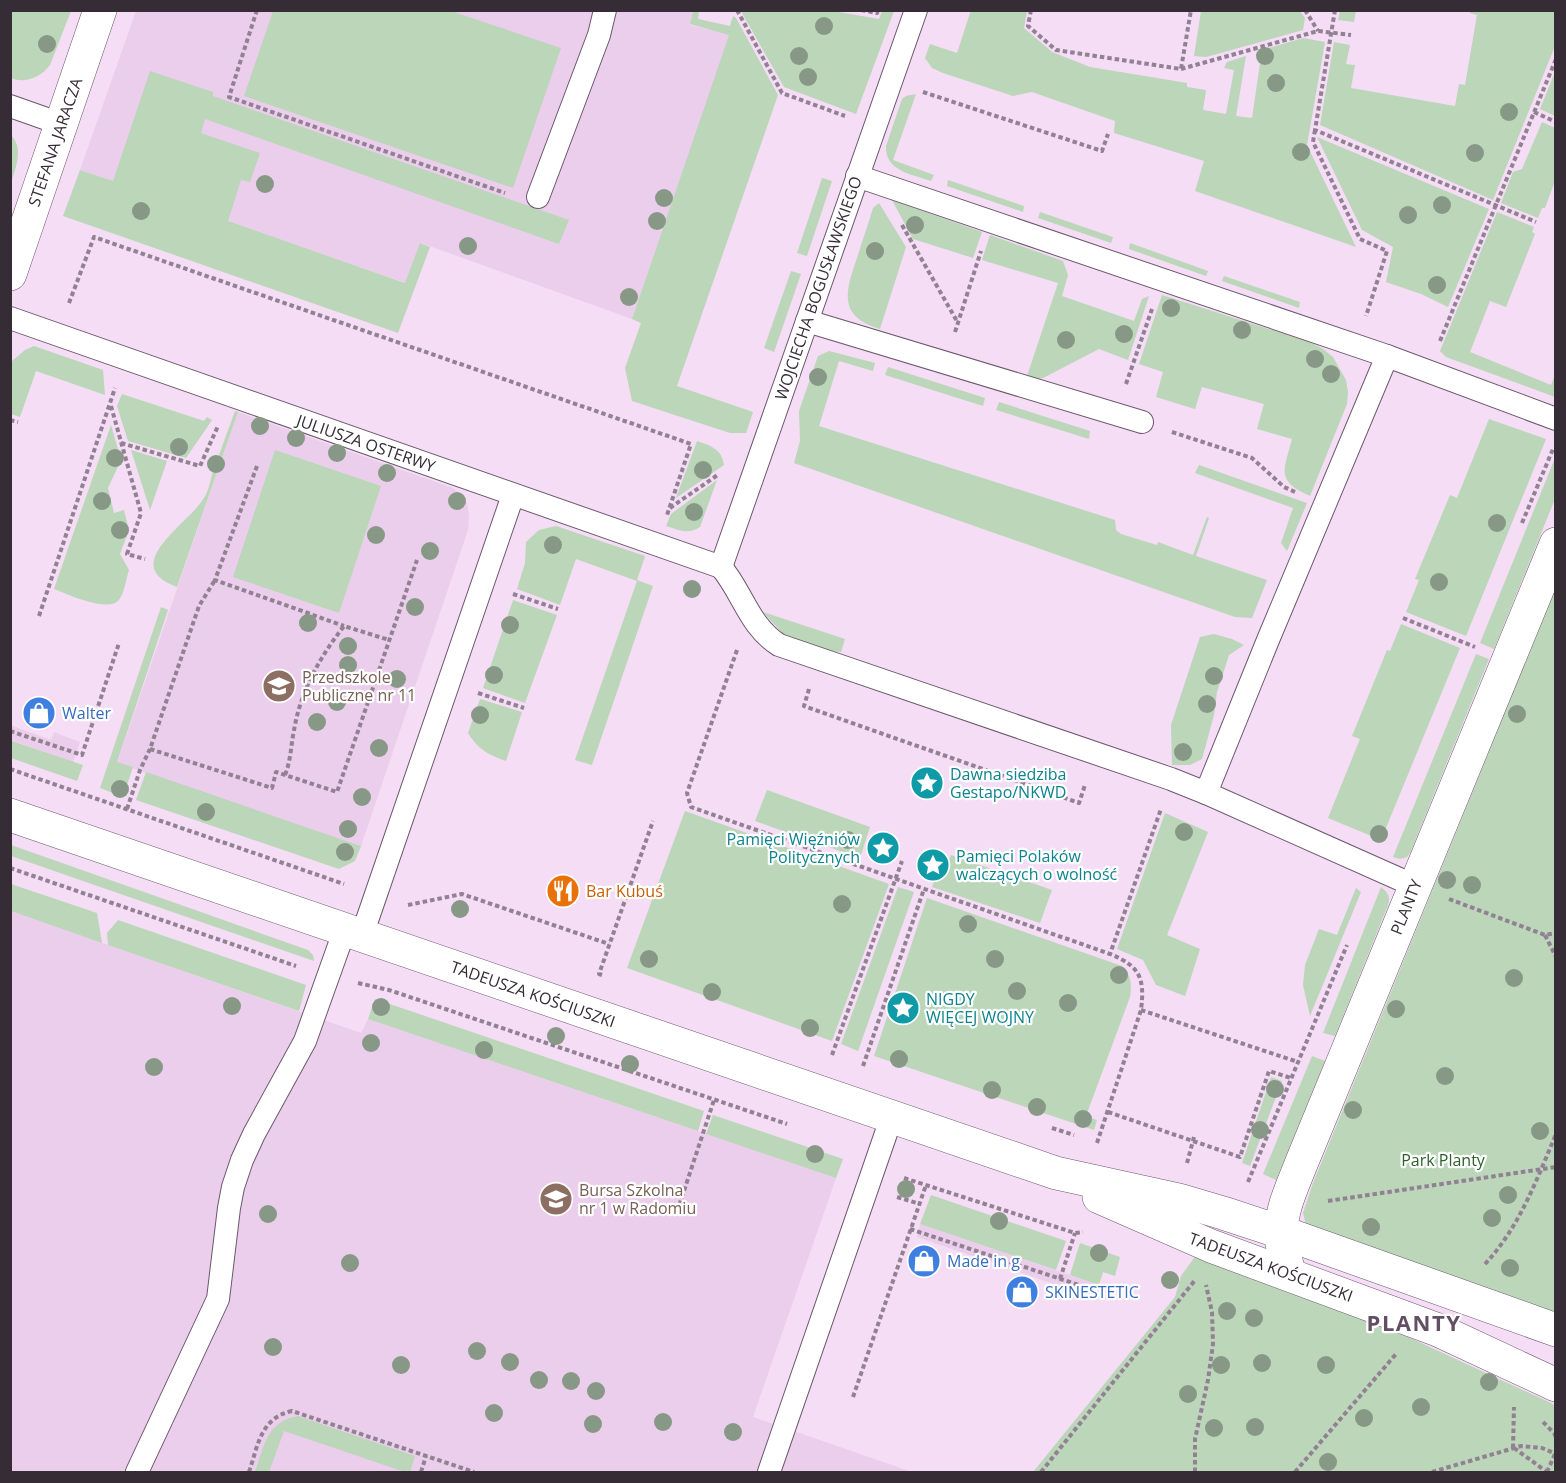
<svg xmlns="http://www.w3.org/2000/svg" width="1566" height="1483" viewBox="0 0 1566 1483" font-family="'Open Sans',sans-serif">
<rect width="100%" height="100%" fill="#f4ddf5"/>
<g fill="#ebceeb">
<polygon points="693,10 690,25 730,34 632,319 421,243 406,283 80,170 136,11"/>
<polygon points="238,412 453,488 460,494 467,503 469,516 468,530 361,846 117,763"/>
<polygon points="10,725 51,740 54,732 80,742 73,762 11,740"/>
<polygon points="11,911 361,1033 368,1019 836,1178 753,1417 912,1472 11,1472"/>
<polygon points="920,1224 1099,1285 1094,1298 917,1237"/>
</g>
<g fill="#bbd6b9">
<polygon points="971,10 1027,11 1024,28 1052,52 1090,67 1187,83 1187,87 1206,90 1203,110 1226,114 1234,70 1224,68 1227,62 1246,56 1236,116 1252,118 1262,50 1303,38 1325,42 1307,145 1356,247 1195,191 1204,161 1114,133 1115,121 1032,92 1013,96 943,73 932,68 925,58 930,44 957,53"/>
<polygon points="1471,10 1555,11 1555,46 1493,200 1320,125 1334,42 1350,45 1346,64 1355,65 1351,88 1455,106 1459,84 1465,85 1477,15 1470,13"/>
<path d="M10,11H71L50,65C41,77 25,84 11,78Z"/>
<polygon points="273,11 451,11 561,48 513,188 244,96"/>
<polygon points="693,11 699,11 698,19 730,26 733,16 736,18 778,95 677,386 753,412 746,433 730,433 632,401 625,368 641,323 632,319 729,35 690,24"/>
<polygon points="742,11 833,11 879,19 882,11 894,11 856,114 784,87 742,13"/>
<polygon points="1201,11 1300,11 1305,18 1303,30 1206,57 1194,56"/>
<polygon points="1340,11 1356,11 1354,22 1338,20"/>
<polygon points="150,71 213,92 213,96 569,220 559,244 205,119 201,133 260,153 250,182 241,180 228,221 405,283 420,243 430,247 398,333 63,216 80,170 113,181"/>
<polygon points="1555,72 1555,116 1540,109"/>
<path d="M916,94L893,160L934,175L931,181C911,174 885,171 886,146L902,99L906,96Z"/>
<polygon points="1542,122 1555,128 1555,181 1545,208 1542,208 1538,218 1501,203 1513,172 1522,169"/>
<path d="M11,135C24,149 16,166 11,183Z"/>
<polygon points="1317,137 1489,209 1448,307 1421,294 1386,282 1393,247 1362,230"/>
<polygon points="822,178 832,181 807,256 797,253"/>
<polygon points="948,180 1024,206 1023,212 947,186"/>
<polygon points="892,200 982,232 973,258 913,239"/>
<path d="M879,203L906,247L880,329C838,316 845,293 857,258C862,242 868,225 873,208Z"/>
<polygon points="1040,212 1113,237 1111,243 1038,218"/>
<polygon points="1497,212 1534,227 1532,232 1535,234 1506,307 1490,301 1470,352 1551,385 1555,375 1555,397 1446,357 1440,351"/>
<polygon points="990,235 1063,261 1068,275 1062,296 1134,321 1142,299 1149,296 1128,360 1099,349 1043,378 1037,379 1027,376 1058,283 982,260"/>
<polygon points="1130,243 1208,271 1206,276 1129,249"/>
<polygon points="791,271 801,274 774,352 764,348"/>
<polygon points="1224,276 1300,302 1299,308 1222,281"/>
<path d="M1162,295L1310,342L1323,349L1333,357L1346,380L1348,392L1347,404L1310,496C1275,481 1284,470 1292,439L1257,429L1264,404L1202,387L1195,409L1156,397L1163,372L1139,364Z"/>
<polygon points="34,346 103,370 105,395 36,371 20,417 11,414 12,361 25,350"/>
<polygon points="829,351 875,363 873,371 839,361 819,426 1115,520 1116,530 1121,534 1157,545 1158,542 1193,555 1207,517 1209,518 1196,556 1267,580 1252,618 1235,617 794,463 800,441 799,411 818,356"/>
<polygon points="888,367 985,398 983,406 885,375"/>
<polygon points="122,394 204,421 207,417 212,420 186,458 128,441 117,406"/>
<polygon points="999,402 1090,431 1089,439 996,410"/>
<path d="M235,411L238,412L177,587C117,565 189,524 204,498C209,491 210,480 213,472C220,451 228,431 235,411Z"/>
<polygon points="1489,419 1546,439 1466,636 1406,612 1419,580 1415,579 1450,495 1457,498"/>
<path d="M111,425L121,460L108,488L114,513L124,510L129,530L120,554L129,570C126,579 124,595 118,601C106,612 67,594 54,589Z"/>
<path d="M697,441C711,446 722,449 724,465L676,498Z"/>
<polygon points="131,450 167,461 150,510"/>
<polygon points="275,450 381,486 339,613 233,577"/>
<polygon points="1555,458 1555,499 1494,649 1480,643"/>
<polygon points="1199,465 1307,503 1287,551 1281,543 1293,508 1195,473"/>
<path d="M717,480L700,527C688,535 679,530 666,526L671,514Z"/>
<polygon points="556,526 645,556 637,580 653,586 592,765 575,760 637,581 576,559 560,605 517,589 525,563 526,542 539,530"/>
<polygon points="1555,590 1555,1317 1307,1229 1303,1213 1313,1183"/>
<polygon points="513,600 557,615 525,703 483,688"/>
<polygon points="161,607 168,610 117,762 133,767 123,797 100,788"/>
<polygon points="763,612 845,639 841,652 829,651 783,634"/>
<polygon points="1401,624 1460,648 1381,840 1328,818 1360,739 1352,736 1387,650 1390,651"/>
<polygon points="1214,634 1232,639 1244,645 1229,655 1217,692 1214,715 1202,759 1190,765 1172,765 1171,725 1200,637"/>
<polygon points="1476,654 1489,659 1410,853 1407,857 1400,859 1393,857"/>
<path d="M480,699L522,712L506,761C488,755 478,749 468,733Z"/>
<polygon points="12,741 83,765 77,781 11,758"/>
<polygon points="146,772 361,846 355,861 339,869 136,800"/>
<polygon points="767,790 870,827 860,858 755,821"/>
<polygon points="685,811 889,884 832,1041 627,968"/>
<polygon points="1165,813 1208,832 1167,935 1200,949 1185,996 1156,985 1143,960 1117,949"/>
<polygon points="11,845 308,950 313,955 314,961 11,856"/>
<polygon points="951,855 1052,890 1040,923 932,887 939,867 946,869"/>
<polygon points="11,884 97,913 102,943 11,911"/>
<polygon points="898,887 914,892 858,1051 841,1044"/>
<path d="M1381,887C1387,892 1391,896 1388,905L1335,1036L1323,1033Z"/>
<polygon points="1356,888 1361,892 1310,1016 1303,985 1305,965 1319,929 1337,935"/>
<path d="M927,898L1122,966C1131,975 1132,984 1130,997L1086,1116L1097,1120L1094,1130L874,1056Z"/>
<polygon points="118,920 306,985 299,1011 108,945 107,933"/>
<polygon points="375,999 704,1111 698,1131 368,1019"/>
<polygon points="1312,1056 1325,1061 1276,1180 1263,1174"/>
<polygon points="1271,1077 1282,1081 1250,1166 1242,1163"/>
<polygon points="713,1115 843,1159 836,1178 706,1134"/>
<polygon points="931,1195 1066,1241 1056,1270 920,1224"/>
<polygon points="1080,1243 1120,1257 1115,1276 1103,1272 1099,1285 1070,1275"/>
<polygon points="1197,1254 1393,1330 1551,1403 1555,1406 1555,1472 1033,1472 1175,1297 1181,1276"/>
<path d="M298,1416L415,1456L410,1472L406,1470L405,1472L284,1431L269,1472H255C264,1446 267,1421 298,1416Z"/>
</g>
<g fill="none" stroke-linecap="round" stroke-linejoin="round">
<defs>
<g id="service">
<polyline points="10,106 61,124"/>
<polyline points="857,176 1387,356 1556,419"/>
<polyline points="538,197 599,35 605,10"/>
<polyline points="10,318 721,567"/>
<polyline points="807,321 1142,422"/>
<polyline points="1387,356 1268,640 1206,793 1415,886"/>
<polyline points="721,567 916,10"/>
<path d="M721,567C743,593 749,626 779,645L1171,779L1206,793"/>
<polyline points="362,935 513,495"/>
<polyline points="137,1472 218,1299 229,1208 233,1187 242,1160 254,1134 305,1041 345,929"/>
<polyline points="769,1472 892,1116"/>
</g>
<g id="minor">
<polyline points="10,274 100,10"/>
<path d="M1290,1275C1286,1261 1281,1247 1281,1233C1281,1209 1293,1185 1301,1164L1556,544"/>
</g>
<g id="tertiary">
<polyline points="10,815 1056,1173 1179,1200 1223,1213 1281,1232 1556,1330"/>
<polyline points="1099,1197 1211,1246 1438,1330 1556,1385"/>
</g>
</defs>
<use href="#service" stroke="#6c586c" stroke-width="24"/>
<use href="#minor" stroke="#6c586c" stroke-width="34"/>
<use href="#tertiary" stroke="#6c586c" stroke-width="34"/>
<g stroke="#918192" stroke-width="4" stroke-dasharray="4.5 3" stroke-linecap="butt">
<polyline points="257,10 229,97 505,193"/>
<polyline points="737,10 782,93 845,116"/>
<polyline points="861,10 877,13 878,10"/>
<polyline points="1031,10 1028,26 1056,50 1181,69 1191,10"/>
<polyline points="1305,10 1318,31"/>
<polyline points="1335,10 1315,130 1536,222"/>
<polyline points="1181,69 1318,31 1351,35"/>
<polyline points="923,92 1102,151 1108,134"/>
<polyline points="1534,112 1556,122"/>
<polyline points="1315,130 1313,142 1360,239 1387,251 1366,316"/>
<polyline points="902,225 958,323"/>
<polyline points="69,303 94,237 691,444 667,515"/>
<polyline points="955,332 981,251"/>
<polyline points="1440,341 1556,59"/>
<polyline points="1126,384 1152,309"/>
<polyline points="111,406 141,513 127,554 145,559"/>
<polyline points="10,420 18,422"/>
<polyline points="1172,432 1252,458 1284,487 1295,492"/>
<polyline points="121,443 200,466 218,426"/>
<polyline points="257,466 215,580 344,626"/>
<polyline points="670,508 719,474"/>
<polyline points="1522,523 1553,449"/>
<polyline points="513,594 558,609"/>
<polyline points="39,616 115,388"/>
<polyline points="1403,618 1475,647"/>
<polyline points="737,650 687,793 691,807 1110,954 1161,809"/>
<polyline points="809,689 804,706 1079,803 1085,785"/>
<polyline points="478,693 524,708"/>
<polyline points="10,731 82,755 119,643"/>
<polyline points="150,749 272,788 276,772 337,792 417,560"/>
<polyline points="10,769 344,884"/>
<path d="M285,775C291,760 291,745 294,730C301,690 320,657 344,626L389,640"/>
<polyline points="127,809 140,770 150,749 199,606 215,580"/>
<polyline points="10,868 296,966"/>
<polyline points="1449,899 1545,935 1556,933"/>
<polyline points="408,905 462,894 609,944"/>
<polyline points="1545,935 1556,957"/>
<polyline points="602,975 599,974 653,821"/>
<polyline points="358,983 389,990 787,1124"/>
<polyline points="1141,1010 1298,1062"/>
<polyline points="832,1055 902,861"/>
<polyline points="863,1066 924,889"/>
<polyline points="1108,1112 1240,1157 1269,1071 1291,1078"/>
<polyline points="1052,1128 1074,1135"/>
<path d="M1097,1143L1141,1010C1145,978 1140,966 1110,954"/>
<polyline points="1187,1163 1194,1137"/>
<polyline points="904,1178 1075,1233 1083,1232"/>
<polyline points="1248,1182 1347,945"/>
<polyline points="897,1197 920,1204"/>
<polyline points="1328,1201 1556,1167"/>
<polyline points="677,1212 714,1100"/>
<polyline points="910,1229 1097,1291"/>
<path d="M1485,1264C1519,1228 1537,1179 1556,1134"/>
<polyline points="1060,1279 1075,1233"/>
<polyline points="853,1397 926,1185"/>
<polyline points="1543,1422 1554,1433 1556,1437"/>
<polyline points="1513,1448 1514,1407"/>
<polyline points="1514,1448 1547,1472"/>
<path d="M249,1472C258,1446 260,1418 292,1411L474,1472"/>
<polyline points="421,1472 426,1456"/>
<polyline points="1041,1472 1196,1279"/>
<polyline points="1195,1472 1195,1439 1208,1380 1213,1344 1212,1312 1206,1285"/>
<polyline points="1295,1472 1396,1354"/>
<polyline points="1432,1472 1521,1446 1542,1448 1556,1454"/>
<polyline points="1547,1472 1555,1454"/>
</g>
<use href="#service" stroke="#fff" stroke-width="22"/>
<use href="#minor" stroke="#fff" stroke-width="33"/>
<use href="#tertiary" stroke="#fff" stroke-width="33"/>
</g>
<g fill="#879986">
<circle cx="824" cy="26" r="9"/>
<circle cx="47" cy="44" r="9"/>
<circle cx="799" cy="56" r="9"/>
<circle cx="1265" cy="56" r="9"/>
<circle cx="808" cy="77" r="9"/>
<circle cx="1276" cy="83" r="9"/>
<circle cx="1509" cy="112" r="9"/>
<circle cx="1301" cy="152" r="9"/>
<circle cx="1475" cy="153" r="9"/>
<circle cx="265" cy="184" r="9"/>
<circle cx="664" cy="198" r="9"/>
<circle cx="1442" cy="205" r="9"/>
<circle cx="141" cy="211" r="9"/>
<circle cx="1408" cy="215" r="9"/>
<circle cx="657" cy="221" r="9"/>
<circle cx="915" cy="225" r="9"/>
<circle cx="468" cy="246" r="9"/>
<circle cx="875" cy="251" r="9"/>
<circle cx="1437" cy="285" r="9"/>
<circle cx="629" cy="297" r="9"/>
<circle cx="1171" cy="308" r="9"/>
<circle cx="1242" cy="330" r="9"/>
<circle cx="1124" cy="334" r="9"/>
<circle cx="1066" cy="340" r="9"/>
<circle cx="1315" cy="359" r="9"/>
<circle cx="1331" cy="374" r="9"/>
<circle cx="818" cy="377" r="9"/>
<circle cx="260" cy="426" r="9"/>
<circle cx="296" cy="438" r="9"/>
<circle cx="179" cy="447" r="9"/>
<circle cx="337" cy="453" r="9"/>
<circle cx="115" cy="458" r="9"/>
<circle cx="216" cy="464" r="9"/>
<circle cx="703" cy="470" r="9"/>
<circle cx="387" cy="473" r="9"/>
<circle cx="102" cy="501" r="9"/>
<circle cx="457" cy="501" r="9"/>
<circle cx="694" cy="512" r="9"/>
<circle cx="1497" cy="523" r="9"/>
<circle cx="120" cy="530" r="9"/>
<circle cx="376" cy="535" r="9"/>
<circle cx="553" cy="545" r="9"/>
<circle cx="430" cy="551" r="9"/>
<circle cx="1439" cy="582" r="9"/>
<circle cx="692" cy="589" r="9"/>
<circle cx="415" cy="607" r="9"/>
<circle cx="308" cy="623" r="9"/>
<circle cx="510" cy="625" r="9"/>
<circle cx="348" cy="646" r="9"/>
<circle cx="348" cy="665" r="9"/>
<circle cx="494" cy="675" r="9"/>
<circle cx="1214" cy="676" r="9"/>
<circle cx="397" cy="679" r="9"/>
<circle cx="337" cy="702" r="9"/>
<circle cx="1207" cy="704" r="9"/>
<circle cx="1517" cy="714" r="9"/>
<circle cx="480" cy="715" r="9"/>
<circle cx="317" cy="722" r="9"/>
<circle cx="379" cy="748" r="9"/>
<circle cx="1183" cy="752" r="9"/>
<circle cx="120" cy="789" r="9"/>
<circle cx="362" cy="797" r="9"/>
<circle cx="206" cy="812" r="9"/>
<circle cx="348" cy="829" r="9"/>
<circle cx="1184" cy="832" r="9"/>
<circle cx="1379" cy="834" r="9"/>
<circle cx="848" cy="840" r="9"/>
<circle cx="345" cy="852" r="9"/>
<circle cx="1447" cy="880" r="9"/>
<circle cx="1472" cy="885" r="9"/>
<circle cx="842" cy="904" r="9"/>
<circle cx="460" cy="909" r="9"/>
<circle cx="968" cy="924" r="9"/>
<circle cx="649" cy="959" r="9"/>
<circle cx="995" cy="959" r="9"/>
<circle cx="1119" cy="975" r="9"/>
<circle cx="1514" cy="978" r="9"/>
<circle cx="1017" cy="991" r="9"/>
<circle cx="712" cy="992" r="9"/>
<circle cx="1068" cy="1003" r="9"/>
<circle cx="232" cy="1006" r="9"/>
<circle cx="381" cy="1007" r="9"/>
<circle cx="1396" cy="1009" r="9"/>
<circle cx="810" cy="1028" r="9"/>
<circle cx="556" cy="1036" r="9"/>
<circle cx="371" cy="1043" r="9"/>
<circle cx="484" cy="1050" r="9"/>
<circle cx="899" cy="1059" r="9"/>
<circle cx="630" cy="1064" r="9"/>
<circle cx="154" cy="1067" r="9"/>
<circle cx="1445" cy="1076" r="9"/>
<circle cx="1275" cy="1089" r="9"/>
<circle cx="992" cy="1090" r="9"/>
<circle cx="1037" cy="1107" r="9"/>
<circle cx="1353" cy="1110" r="9"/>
<circle cx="1083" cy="1119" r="9"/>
<circle cx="1260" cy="1130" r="9"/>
<circle cx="1540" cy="1131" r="9"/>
<circle cx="815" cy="1154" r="9"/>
<circle cx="906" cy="1189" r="9"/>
<circle cx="1508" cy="1195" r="9"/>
<circle cx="268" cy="1214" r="9"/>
<circle cx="1492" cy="1218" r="9"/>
<circle cx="999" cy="1221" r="9"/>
<circle cx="1371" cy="1227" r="9"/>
<circle cx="1099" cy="1253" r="9"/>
<circle cx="350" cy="1263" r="9"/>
<circle cx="1510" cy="1268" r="9"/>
<circle cx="1170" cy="1280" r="9"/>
<circle cx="1227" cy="1311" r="9"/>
<circle cx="1254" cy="1318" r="9"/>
<circle cx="273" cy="1347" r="9"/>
<circle cx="477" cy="1351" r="9"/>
<circle cx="510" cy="1362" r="9"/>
<circle cx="1262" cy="1363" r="9"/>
<circle cx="401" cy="1365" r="9"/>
<circle cx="1221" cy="1365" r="9"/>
<circle cx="1326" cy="1365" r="9"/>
<circle cx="539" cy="1380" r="9"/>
<circle cx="571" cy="1381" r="9"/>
<circle cx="1489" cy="1382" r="9"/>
<circle cx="596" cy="1391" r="9"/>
<circle cx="1188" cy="1394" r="9"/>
<circle cx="1421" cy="1407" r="9"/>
<circle cx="494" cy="1413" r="9"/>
<circle cx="1364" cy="1418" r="9"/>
<circle cx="663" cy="1422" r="9"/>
<circle cx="593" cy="1424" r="9"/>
<circle cx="1255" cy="1427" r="9"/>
<circle cx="1214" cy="1428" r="9"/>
<circle cx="733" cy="1432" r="9"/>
<circle cx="1328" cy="1462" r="9"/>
</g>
<defs>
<symbol id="school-disc" viewBox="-11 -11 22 22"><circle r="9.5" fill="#8d6e63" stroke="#fff"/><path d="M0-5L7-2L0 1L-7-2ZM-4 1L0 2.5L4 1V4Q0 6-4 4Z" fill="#fff"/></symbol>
<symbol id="shop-disc" viewBox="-11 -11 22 22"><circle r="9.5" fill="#3f7fe0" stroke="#fff"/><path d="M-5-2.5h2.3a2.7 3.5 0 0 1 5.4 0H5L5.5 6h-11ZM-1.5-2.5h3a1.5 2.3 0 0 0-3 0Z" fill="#fff"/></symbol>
<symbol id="sight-disc" viewBox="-11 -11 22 22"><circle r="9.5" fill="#0f9aa8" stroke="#fff"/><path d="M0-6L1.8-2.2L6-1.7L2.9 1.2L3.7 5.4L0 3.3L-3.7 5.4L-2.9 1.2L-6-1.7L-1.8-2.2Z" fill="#fff"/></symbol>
<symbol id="restaurant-disc" viewBox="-11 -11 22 22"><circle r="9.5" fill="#e8710a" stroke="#fff"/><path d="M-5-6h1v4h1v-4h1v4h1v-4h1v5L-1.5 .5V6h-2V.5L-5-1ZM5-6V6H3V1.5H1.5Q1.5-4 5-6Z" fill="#fff"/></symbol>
</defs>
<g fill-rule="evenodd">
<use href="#school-disc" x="260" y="667" width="38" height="38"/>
<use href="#shop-disc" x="20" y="694" width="38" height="38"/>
<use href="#sight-disc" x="908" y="764" width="38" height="38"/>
<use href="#sight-disc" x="864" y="829" width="38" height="38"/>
<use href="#sight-disc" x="914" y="846" width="38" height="38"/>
<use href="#restaurant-disc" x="544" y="872" width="38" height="38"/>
<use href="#sight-disc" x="884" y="989" width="38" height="38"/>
<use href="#school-disc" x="537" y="1180" width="38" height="38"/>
<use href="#shop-disc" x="905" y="1242" width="38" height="38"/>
<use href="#shop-disc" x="1003" y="1273" width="38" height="38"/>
</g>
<g text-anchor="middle" stroke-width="4.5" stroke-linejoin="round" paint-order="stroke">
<g font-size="16" fill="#352c35" stroke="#fff">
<text transform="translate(55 142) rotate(-71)" y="6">STEFANA JARACZA</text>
<text transform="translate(818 288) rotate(-71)" y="6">WOJCIECHA BOGUSŁAWSKIEGO</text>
<text transform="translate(366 443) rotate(19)" y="6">JULIUSZA OSTERWY</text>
<text transform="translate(1406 907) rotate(-68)" y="6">PLANTY</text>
<text transform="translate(533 994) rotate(19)" y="6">TADEUSZA KOŚCIUSZKI</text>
<text transform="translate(1271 1267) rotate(20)" y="6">TADEUSZA KOŚCIUSZKI</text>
</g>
<g font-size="16" fill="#785e54" stroke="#fff" text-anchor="start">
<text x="302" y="683">Przedszkole<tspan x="302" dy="18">Publiczne nr 11</tspan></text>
<text x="579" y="1196">Bursa Szkolna<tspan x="579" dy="18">nr 1 w Radomiu</tspan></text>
</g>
<g font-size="16" fill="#366cbe" stroke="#fff" text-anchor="start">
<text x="62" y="719">Walter</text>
<text x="947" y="1267">Made in g</text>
<text x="1045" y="1298">SKINESTETIC</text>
</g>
<g font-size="16" fill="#0d838f" stroke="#fff" text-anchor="start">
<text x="950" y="780">Dawna siedziba<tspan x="950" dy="18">Gestapo/NKWD</tspan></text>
<text x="860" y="845" text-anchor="end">Pamięci Więźniów<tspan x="860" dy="18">Politycznych</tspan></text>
<text x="956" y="862">Pamięci Polaków<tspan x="956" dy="18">walczących o wolność</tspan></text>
<text x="926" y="1005">NIGDY<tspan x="926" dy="18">WIĘCEJ WOJNY</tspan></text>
</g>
<g font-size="16" fill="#c56008" stroke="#fff" text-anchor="start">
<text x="586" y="897">Bar Kubuś</text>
</g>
<g font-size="16" fill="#2d622b" stroke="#fff">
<text x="1443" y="1166">Park Planty</text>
</g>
<g font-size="22" font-weight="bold" letter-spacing="1.5" fill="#634f63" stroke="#fff">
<text x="1414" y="1331">PLANTY</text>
</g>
</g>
<rect width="1566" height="1483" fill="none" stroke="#352c35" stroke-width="24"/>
</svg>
